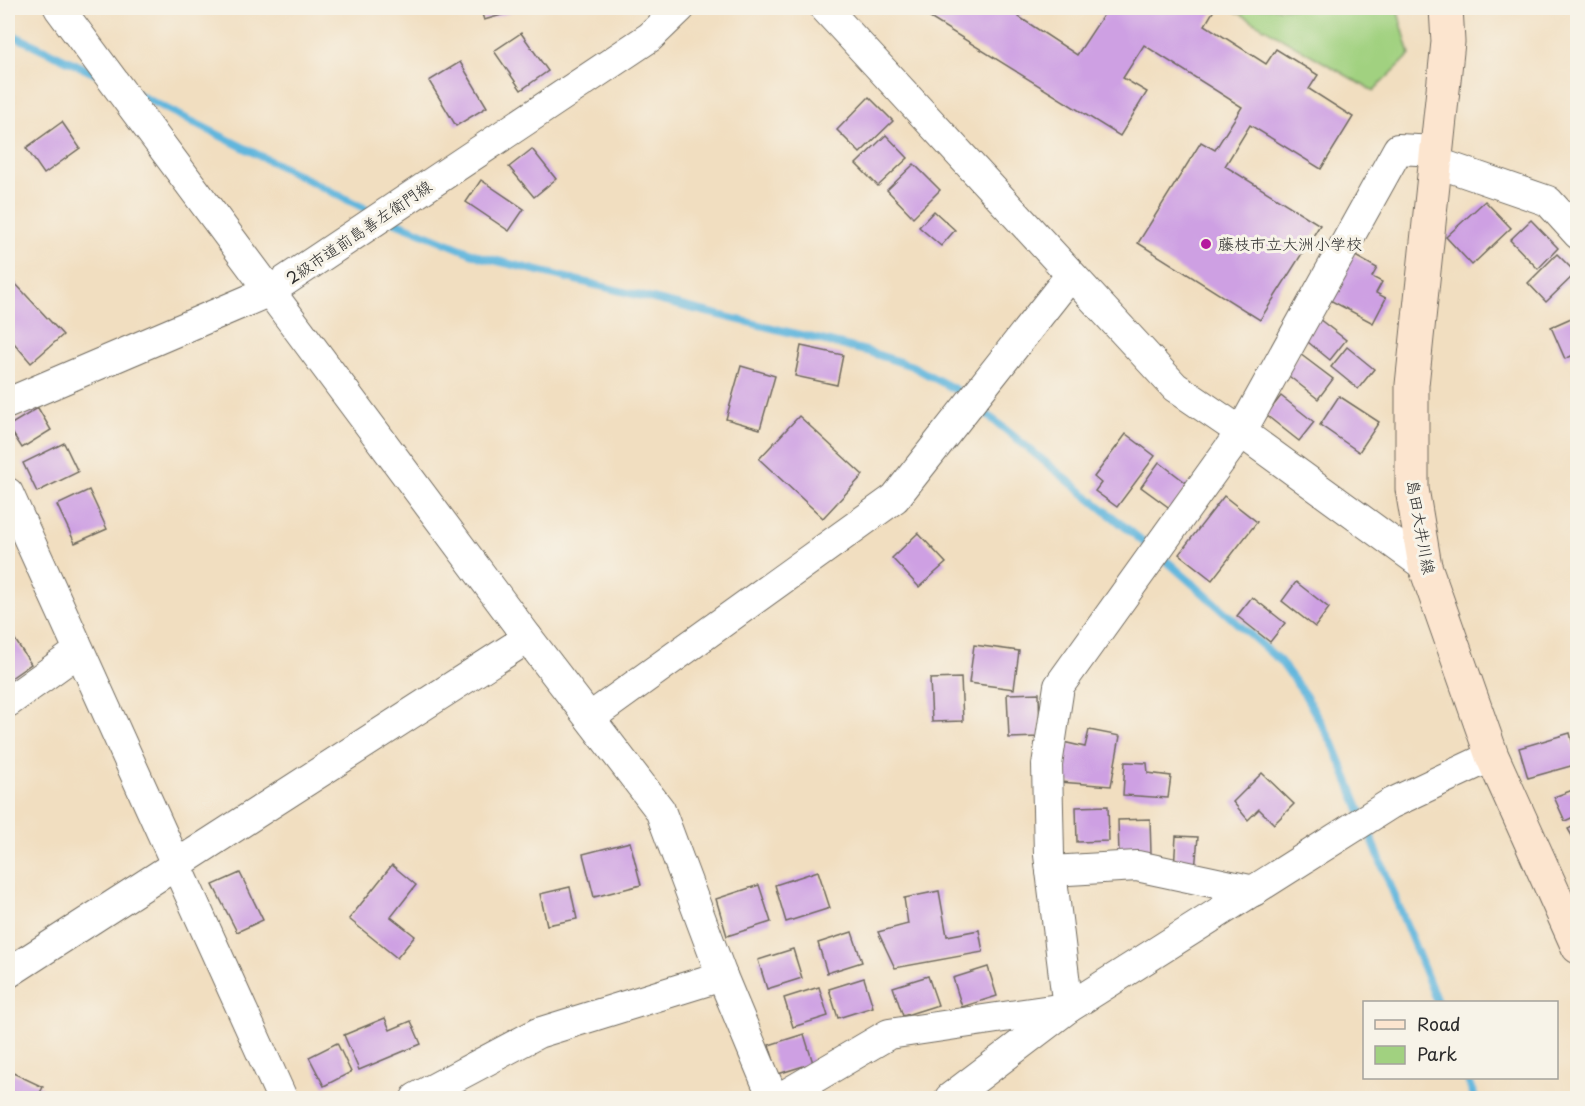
<svg xmlns="http://www.w3.org/2000/svg" width="1585" height="1106" viewBox="0 0 1585 1106" font-family="'Playpen Sans','Klee One',sans-serif">
<rect width="100%" height="100%" fill="#f7f3e8"/>
<filter id="ink" filterUnits="userSpaceOnUse"><feTurbulence type="fractalNoise" baseFrequency=".0167" numOctaves="2"/><feDisplacementMap in="SourceGraphic" scale="12" xChannelSelector="R" yChannelSelector="G"/><feConvolveMatrix kernelMatrix="1 2 1 2 8 2 1 2 1" color-interpolation-filters="sRGB"/></filter>
<filter id="wash" filterUnits="userSpaceOnUse"><feTurbulence type="fractalNoise" baseFrequency=".008" numOctaves="4" result="noise"/><feDisplacementMap in="SourceGraphic" scale="24" xChannelSelector="R" yChannelSelector="G"/><feGaussianBlur stdDeviation="1.35" result="paint"/><feColorMatrix in="noise" values="0 0 0 0 0 0 0 0 0 0 0 0 0 0 0 0 0 1.4 0 .05"/><feComposite in="paint" operator="in"/></filter>
<g filter="url(#wash)">
<rect width="100%" height="100%" fill="#f1dec0"/>
<polygon fill="#a1d180" stroke="#667e56" stroke-width="1.5" points="1230,8 1397,8 1410,55 1373,91"/>
<g fill="none" stroke-linecap="round" stroke-linejoin="round">
<g stroke="#61b6dd" stroke-width="8">
<polyline points="8,33 94,73"/>
<polyline points="135,93 376,214"/>
<polyline points="388,219 481,257 866,351 912,366 958,391 1168,562 1280,661 1305,695 1334,746 1362,815"/>
<polyline points="1367,827 1437,1002"/>
<polyline points="1467,1078 1475,1098"/>
</g>
</g>
<g id="blocks">
<g fill="#cea0e3">
<polygon points="480,8 511,8 512,12 484,20"/>
<polygon points="914,8 1026,8 1019,17 1077,55 1108,8 1210,8 1214,10 1205,25 1266,64 1276,49 1318,75 1309,89 1353,117 1321,169 1250,125 1225,166 1320,225 1260,320 1138,243 1201,142 1215,150 1242,107 1144,45 1123,78 1147,92 1120,136"/>
<polygon points="521,33 548,71 521,90 494,51"/>
<polygon points="460,62 487,107 456,126 429,81"/>
<polygon points="869,97 893,121 860,153 837,130"/>
<polygon points="62,122 80,148 44,174 26,148"/>
<polygon points="886,135 908,158 878,186 856,164"/>
<polygon points="532,149 556,179 534,197 509,167"/>
<polygon points="914,164 940,190 913,217 887,190"/>
<polygon points="481,180 524,209 509,231 466,202"/>
<polygon points="1485,201 1511,228 1472,265 1446,237"/>
<polygon points="934,211 955,230 941,246 919,227"/>
<polygon points="1531,220 1558,248 1538,269 1510,240"/>
<polygon points="1350,253 1377,268 1372,277 1382,282 1376,293 1386,298 1373,323 1326,298"/>
<polygon points="1557,254 1576,273 1546,302 1528,283"/>
<polygon points="14,282 63,335 31,363 8,336 8,287"/>
<polygon points="1578,315 1578,353 1565,359 1551,327"/>
<polygon points="1319,319 1346,340 1330,360 1303,338"/>
<polygon points="801,346 843,355 837,385 795,376"/>
<polygon points="1347,347 1374,369 1358,389 1331,367"/>
<polygon points="1300,354 1333,379 1318,399 1285,373"/>
<polygon points="741,366 775,376 760,429 726,419"/>
<polygon points="1281,396 1314,422 1299,441 1266,415"/>
<polygon points="1339,396 1379,422 1359,452 1320,425"/>
<polygon points="38,408 51,430 22,448 8,426"/>
<polygon points="799,416 863,475 823,518 759,459"/>
<polygon points="1126,434 1155,456 1117,507 1095,491 1101,483 1094,477"/>
<polygon points="64,443 78,472 37,492 23,463"/>
<polygon points="1159,462 1189,485 1171,509 1141,487"/>
<polygon points="89,490 107,529 75,543 57,505"/>
<polygon points="1224,496 1257,522 1212,580 1179,554"/>
<polygon points="918,533 946,563 919,587 892,558"/>
<polygon points="1296,582 1329,608 1315,627 1282,601"/>
<polygon points="1252,597 1285,623 1270,642 1237,616"/>
<polygon points="8,629 31,664 11,678 8,673"/>
<polygon points="974,645 1019,651 1014,689 969,683"/>
<polygon points="961,678 963,721 932,722 930,679"/>
<polygon points="1039,693 1040,737 1009,738 1007,694"/>
<polygon points="1089,730 1120,736 1111,786 1060,782 1063,742 1085,747"/>
<polygon points="1570,733 1578,764 1528,778 1519,748"/>
<polygon points="1125,762 1147,763 1148,773 1171,776 1168,798 1123,795"/>
<polygon points="1262,773 1294,804 1274,824 1259,809 1248,820 1233,802"/>
<polygon points="1578,788 1578,815 1565,821 1554,797"/>
<polygon points="1108,806 1109,841 1077,842 1076,807"/>
<polygon points="1150,819 1151,854 1119,854 1118,820"/>
<polygon points="1578,824 1578,846 1568,829"/>
<polygon points="1176,836 1198,837 1195,870 1174,869"/>
<polygon points="630,842 641,885 594,897 583,854"/>
<polygon points="392,865 416,885 391,917 415,936 397,958 349,919"/>
<polygon points="818,871 830,908 786,922 775,885"/>
<polygon points="240,873 263,920 237,932 213,885"/>
<polygon points="759,885 771,922 727,936 716,899"/>
<polygon points="570,887 577,919 547,925 540,894"/>
<polygon points="939,891 947,936 979,930 983,952 895,968 878,932 908,924 904,898"/>
<polygon points="852,932 862,962 827,973 818,943"/>
<polygon points="793,949 802,978 767,989 758,960"/>
<polygon points="988,967 997,996 962,1007 953,978"/>
<polygon points="928,976 938,1005 903,1016 893,987"/>
<polygon points="864,978 873,1007 838,1018 829,989"/>
<polygon points="819,987 828,1016 793,1027 784,998"/>
<polygon points="385,1018 390,1030 411,1021 421,1044 359,1070 344,1035"/>
<polygon points="804,1034 813,1063 778,1074 769,1045"/>
<polygon points="337,1043 351,1072 324,1086 309,1057"/>
<polygon points="11,1072 43,1087 37,1098 8,1098 8,1080"/>
</g>
</g>
</g>
<g filter="url(#ink)">
<use href="#blocks" fill-opacity="0" stroke="#706a5f" stroke-width="1.5"/>
<g fill="none" stroke-linecap="round" stroke-linejoin="round">
<defs>
<g id="street">
<polyline points="59,8 528,638 660,810 722,976 773,1098"/>
<polyline points="825,8 1175,387 1241,432 1425,566"/>
<polyline points="1435,162 1548,201 1578,234"/>
<polyline points="8,403 270,291 650,37 680,8"/>
<polyline points="8,493 282,1098"/>
<polyline points="8,702 79,651"/>
<polyline points="591,717 895,498 1070,276"/>
<polyline points="1051,871 1137,866 1254,891"/>
<polyline points="8,973 528,638"/>
<polyline points="1068,1008 1049,855 1047,765 1059,686 1241,432 1398,149 1436,151"/>
<polyline points="416,1098 538,1033 722,976"/>
<polyline points="780,1098 889,1034 1065,1008"/>
<polyline points="950,1098 1068,1008 1390,804 1492,756"/>
</g>
<polyline id="secondary" points="1446,8 1448,42 1412,385 1412,489 1425,566 1492,756 1578,947"/>
</defs>
<use href="#street" stroke="#706a5f" stroke-width="32"/>
<use href="#secondary" stroke="#706a5f" stroke-width="35"/>
<use href="#street" stroke="#fff" stroke-width="30"/>
<use href="#secondary" stroke="#fce5cf" stroke-width="33"/>
</g>
</g>
<circle fill="#b5179e" stroke="#f7f3e8" stroke-width="2" cx="1206" cy="244" r="6"/>
<g text-anchor="middle" stroke-width="6" stroke-linejoin="round" paint-order="stroke">
<g font-size="16" fill="#2b2b2b" stroke="#f7f3e8">
<text transform="translate(359 232) rotate(-34)" y="6">2級市道前島善左衛門線</text>
<text transform="translate(1421 527) rotate(80)" y="6">島田大井川線</text>
</g>
<g font-size="16" fill="#2b2b2b" stroke="#f7f3e8" text-anchor="start">
<text x="1218" y="250">藤枝市立大洲小学校</text>
</g>
</g>
<rect width="1585" height="1106" fill="none" stroke="#f7f3e8" stroke-width="30"/>
<rect x="1363" y="1001" width="195" height="78" fill="#f7f3e8" stroke="#a5a39c" stroke-width="1.5"/>
<rect x="1375" y="1020" width="30" height="9" fill="#fce5cf" stroke="#a5a39c" stroke-width="1.5"/>
<text x="1417" y="1031" font-size="18" fill="#2b2b2b">Road</text>
<rect x="1375" y="1046" width="30" height="18" fill="#a1d180" stroke="#a5a39c" stroke-width="1.5"/>
<text x="1417" y="1061" font-size="18" fill="#2b2b2b">Park</text>
</svg>
